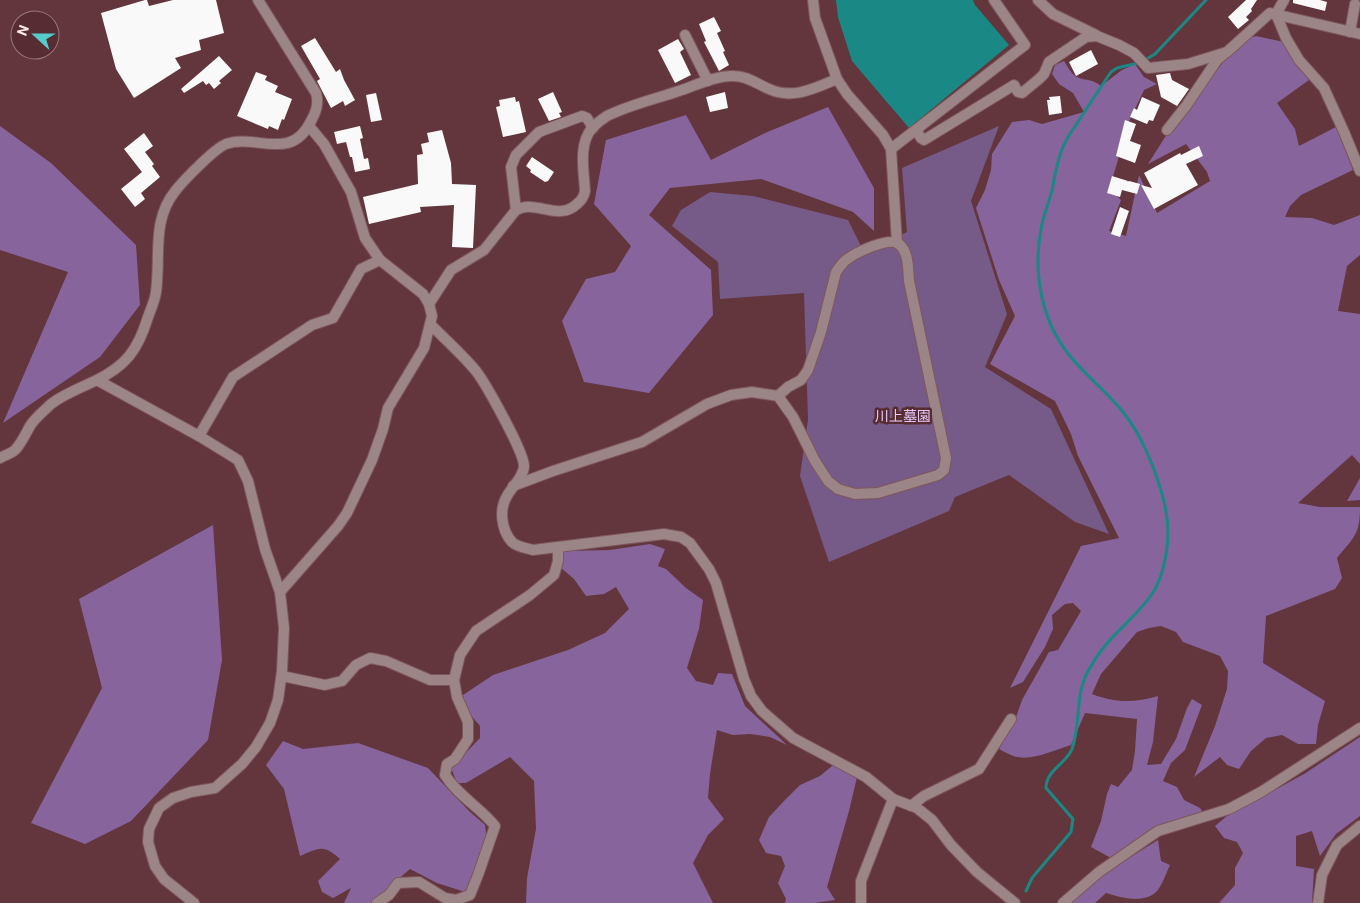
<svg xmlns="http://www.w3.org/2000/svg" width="1360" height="903" viewBox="0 0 1360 903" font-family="Roboto,'Noto Sans JP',sans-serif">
<rect width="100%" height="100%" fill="#62363c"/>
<polygon fill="#765a87" points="999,126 971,201 1007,314 985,367 1051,409 1109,534 1075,522 1009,475 955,497 949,511 829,562 800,476 808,419 804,293 720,299 718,262 672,226 681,210 710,192 753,196 848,220 864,252 907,232 902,168"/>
<g fill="#87649b">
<path d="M1256,36L1284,42L1309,80L1277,103L1295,129L1299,146L1336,127L1353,170L1301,195L1290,206L1285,217L1312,218L1334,225L1360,215V255L1347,266L1338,311L1360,314V464L1352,455L1298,503L1320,507H1360C1360,535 1354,537 1337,558L1342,578L1335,589L1266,616L1263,663L1325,701L1318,725L1316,744H1298L1282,735L1266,738L1251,751L1239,769L1227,765L1220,757L1194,777L1215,726L1227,689L1228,671L1220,656L1183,642L1176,632L1161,626L1149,628L1137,632L1101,674L1092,694C1115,703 1134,703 1158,696L1153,742L1147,765L1161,764L1176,739L1187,708L1192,699L1202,705L1185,750L1171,763L1163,781L1177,787L1184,800L1200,808L1205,816L1184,824L1111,858L1091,847L1101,821L1107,794L1111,784L1118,787L1132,770L1135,751L1137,719L1085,713L1071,745C1054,750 1031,762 1013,756C1008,754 1003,751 999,749L1015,720L1022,700L1049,652L1058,650L1081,611L1073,603L1065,604L1052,615L1053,629L1045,647L1023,682L1010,688L1081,546L1119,538L1078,456L1071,434L1055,401L990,364L1015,316L999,280L976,208L985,190L991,170L992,154L1012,122L1029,120L1042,124L1084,112L1073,93L1059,84L1052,74L1055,65L1064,61C1067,65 1070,72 1074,75C1083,82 1090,77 1101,86L1122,70L1135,64L1144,77L1157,84L1144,90L1123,134L1118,160L1111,183L1115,194L1121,200L1109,231L1126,236L1139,175L1157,213L1210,181L1207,172L1186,144L1148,164L1174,123L1234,49L1250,38Z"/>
<polygon points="828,107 874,188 874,231 853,212 761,179 670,188 649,215 711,270 713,315 649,393 584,382 562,321 586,279 615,272 631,246 594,204 606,140 686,115 711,160 765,133"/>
<polygon points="0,126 51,163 136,245 140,305 100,357 3,423 68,272 0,250"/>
<polygon points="1360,478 1360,500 1347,501"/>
<polygon points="213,525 222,660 208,740 131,821 85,844 31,823 102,688 79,599"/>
<polygon points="650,544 665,549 658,566 666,569 686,588 703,600 699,629 687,668 696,681 713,685 718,673 732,674 745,706 787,745 770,737 750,734 733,735 717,730 710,774 708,798 724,819 708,835 693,863 713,903 526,903 527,878 536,829 534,781 510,757 466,783 457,783 451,768 480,738 480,726 457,699 493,675 568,650 605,633 629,609 616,587 604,594 586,596 574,579 560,567 564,551 610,550"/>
<polygon points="1360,737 1360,816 1336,834 1320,856 1312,831 1296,836 1296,866 1314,869 1312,903 1219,903 1235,885 1235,868 1243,853 1237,842 1224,838 1215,826 1227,816 1304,774"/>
<path d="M283,741L303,749L358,743L428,768L469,811L485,825L487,840L465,892L437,883L410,869L371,903H344L351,888L333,898L322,892L318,881L340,859C323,844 320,848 300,856L284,789L266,765Z"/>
<polygon points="838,761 858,773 849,811 827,887 835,900 814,903 785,903 786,899 778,883 785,866 781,856 766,853 759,840 769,817 784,801 800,785 820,776"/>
<path d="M1158,840L1161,861L1170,865C1166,873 1162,887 1155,893C1142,903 1121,898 1106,893L1095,903H1068L1087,884Z"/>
</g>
<polygon fill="#1a8986" points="836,0 973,0 975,5 1009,45 909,128 852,61 838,17"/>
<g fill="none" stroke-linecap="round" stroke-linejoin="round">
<g stroke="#1a8986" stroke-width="3">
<polyline points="1145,60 1155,54 1206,0"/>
<path d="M1026,891L1032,878L1071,832L1073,819L1046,788C1046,770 1066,764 1072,749C1081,724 1075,697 1087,673C1092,664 1098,654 1105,646C1120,627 1141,612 1154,591C1163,576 1168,550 1168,532C1168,497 1145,439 1123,412C1107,392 1086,376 1070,356C1041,321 1033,273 1041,229C1043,216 1049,203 1052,190C1055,175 1057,161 1063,147C1067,137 1074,128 1080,119C1090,103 1101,87 1111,72L1117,68L1138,63"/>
</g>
</g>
<g fill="#f9f9f9">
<polygon points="145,0 147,0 149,6 173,0 216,0 224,33 199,40 201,50 175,58 181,68 134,98 116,69 101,13"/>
<polygon points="1246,0 1257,0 1251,9 1252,11 1246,17 1249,20 1238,29 1228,17"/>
<polygon points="1293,0 1320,0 1327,2 1325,11 1293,3"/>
<polygon points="714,17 721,31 717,33 725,51 723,52 729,65 719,71 704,42 706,41 699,24"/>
<polygon points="315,38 336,72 340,69 344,80 355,100 345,106 343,101 331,108 317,81 320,79 301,46"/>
<polygon points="678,39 684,49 680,52 691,75 675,83 658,50"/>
<polygon points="1091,50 1098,64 1076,76 1069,62"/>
<polygon points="219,56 232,70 219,81 221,83 214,89 209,83 206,85 203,81 184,93 181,89"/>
<polygon points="256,72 267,76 265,80 278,86 275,92 292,99 284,120 282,119 278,130 269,126 268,129 237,116"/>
<polygon points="1170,73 1172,80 1189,89 1177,106 1161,97 1156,75"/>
<polygon points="553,92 562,112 559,113 561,117 549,121 538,99"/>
<polygon points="725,92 728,108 710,112 706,97"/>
<polygon points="376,93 382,120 371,122 366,95"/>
<polygon points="1060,96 1062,113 1049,115 1047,100 1050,100 1049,97"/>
<polygon points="515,97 516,102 519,101 526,132 503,137 496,107 500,106 499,100"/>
<polygon points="1142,97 1160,105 1153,121 1149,120 1147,124 1130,117 1134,108 1137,110"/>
<polygon points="1125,120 1136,124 1130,141 1141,145 1135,163 1116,156"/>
<polygon points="360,126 363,138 360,139 364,159 368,158 370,169 355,172 352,157 350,157 346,142 337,144 334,132"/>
<polygon points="442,130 451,163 452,184 476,185 473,248 452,247 454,205 420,207 421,212 369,224 363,197 418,184 417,155 423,154 421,144 429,142 427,133"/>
<polygon points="144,133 153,146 145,152 154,164 152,166 160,177 141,193 145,199 135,207 121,189 142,172 124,149"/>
<polygon points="1199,146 1203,156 1186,164 1198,185 1154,209 1141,185 1152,188 1144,173 1180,153 1181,155"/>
<polygon points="532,157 554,172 548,181 545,182 530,172 531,170 526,166"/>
<polygon points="1112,176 1128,181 1127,182 1129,181 1140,184 1137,194 1122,190 1120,197 1107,193"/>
<polygon points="1120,207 1129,211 1120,237 1111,234"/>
</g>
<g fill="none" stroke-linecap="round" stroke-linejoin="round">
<defs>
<g id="minor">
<polyline points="813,0 815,18 837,79 847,94 883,135 891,149 897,243"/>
<polyline points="1038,0 1053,14 1096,35"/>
<polyline points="1276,14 1286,38 1299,60 1324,88 1344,132 1360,171"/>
<polyline points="1276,14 1284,0"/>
<polyline points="1350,32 1355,4"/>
<polyline points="685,35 708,81"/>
<polyline points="916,130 921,138 924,140 1014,85 1018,92 1022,93 1039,79 1044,74 1049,62 1086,37 1097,36 1119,45 1134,53 1148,68 1188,64 1227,52 1270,13 1360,34"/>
<polyline points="1167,130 1186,106 1217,60 1223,55"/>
<polyline points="891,149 1025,45 994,0"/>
<polyline points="516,210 511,167 516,155 539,132 582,116 587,118 593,128"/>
<path d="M429,304L451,270L484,250L516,210C537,199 558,222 577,204C582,200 584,197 585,191C584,171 578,145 592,128C596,124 602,119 607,116C629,105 655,99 679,91C694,86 717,75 734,76C747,76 757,84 769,89C793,100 815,88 837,79"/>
<path d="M431,325C446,340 463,355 476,371C486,384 524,452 524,466C524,476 512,487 507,496C499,509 501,530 512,542C517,547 526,548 533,550L664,534L681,537L690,543L709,569L716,583L744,679L751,696L762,711L793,738L866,777L893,799L917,808L932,820L951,845L977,872L1015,903"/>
<polyline points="97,380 199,436 238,460 248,481 265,549 280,592 284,628 282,671 278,700 270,723 256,747 242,764 215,788 191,792 173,798 159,808 149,829 148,842 155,866 164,879 194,903"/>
<polyline points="199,436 233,377 312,325 333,318 361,269 380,260"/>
<path d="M0,458C5,455 13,453 16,449C22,442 26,433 30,426C35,418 44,411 51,404C64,394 80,388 95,381C126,366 138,350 148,317C151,309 155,300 156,292C161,256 151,220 176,190C185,179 214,149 226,144C255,133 291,163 311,121C316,112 319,104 316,93L258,0"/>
<path d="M513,486L553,471L642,442L707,404L731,395L752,392L778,396L793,417L815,461L828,481L838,489L855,494L878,493L938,475L944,470L946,458L909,281C908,270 909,252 899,244C889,236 855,253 846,260C842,263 839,268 836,272L821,332L808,370L801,380L788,387L778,396"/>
<polyline points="280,592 338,526 347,513 372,460 383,429 388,408 424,348 432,316 429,304 423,294 380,260 365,238 351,192 324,144 309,126"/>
<polyline points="282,676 325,685 342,681 356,665 370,658 386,661 430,680 454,680 460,655 476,631 530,595 554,575 558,561 558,548"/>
<polyline points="911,806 924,796 979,769 1011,719"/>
<path d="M377,903L389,895L398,883L419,882L445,898L456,900L470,895L478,875L495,826C480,807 458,796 445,775L447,764L455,759L468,739V722L457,697L454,680"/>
<polyline points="861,903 861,881 893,799"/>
<polyline points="1063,903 1099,872 1158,831 1229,809 1261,792 1360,728"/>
<polyline points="1318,903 1322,875 1337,845 1360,826"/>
</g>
</defs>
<use href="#minor" stroke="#7e575c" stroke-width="12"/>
<use href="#minor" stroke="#9c8587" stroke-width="10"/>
</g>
<g text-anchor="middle" stroke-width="5" stroke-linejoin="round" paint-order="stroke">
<g font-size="14" fill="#e6c8f9" stroke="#572c32">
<text x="903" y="421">川上墓園</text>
</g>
</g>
<g transform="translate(35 35) rotate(291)"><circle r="24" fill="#572c32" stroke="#99787c"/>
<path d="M0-4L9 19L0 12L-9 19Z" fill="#53cdc9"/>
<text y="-8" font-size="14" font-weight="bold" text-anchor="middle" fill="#fcebec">N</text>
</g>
</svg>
